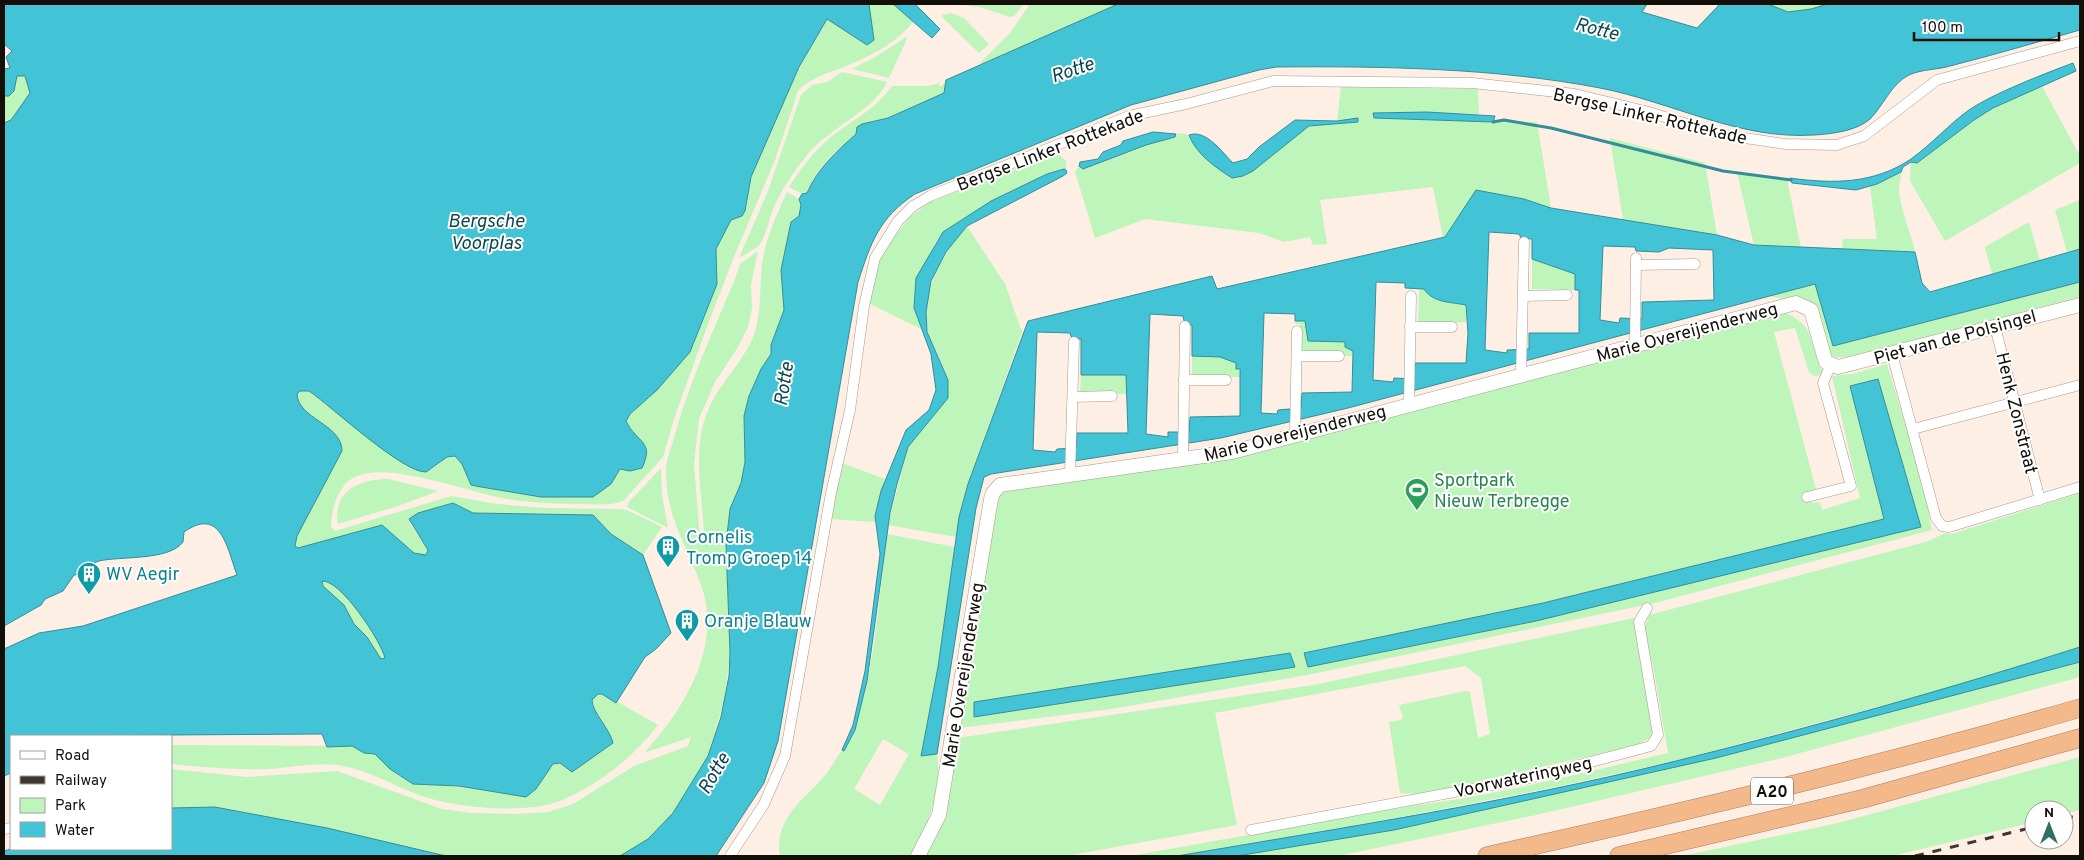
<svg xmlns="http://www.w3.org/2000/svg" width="2084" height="860" viewBox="0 0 2084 860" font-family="Overpass,sans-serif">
<rect width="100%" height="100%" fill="#fdefe4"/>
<g fill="#bdf5bb" fill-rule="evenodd">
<path d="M869,4H893L914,21C898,41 877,53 853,63C834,72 812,76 798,91L775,160L733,259L707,327L675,416L663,457L623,501C610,506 595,504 582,504C555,504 529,503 502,498C465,491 391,462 357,476C338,483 331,510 331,528L335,531L451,496L497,504L545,508L619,509L627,510L662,527L643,555L611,534L593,515L473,513L453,503L418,513L409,522L428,550L426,555L414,553L382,525L309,547L298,548L295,546L297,536L342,451L298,402L297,394L300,391H308L393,456L432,469L447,457L454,456L462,464L471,485L481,487L541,497L611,484L620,469L630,471L647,447L632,433L625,422L630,414L690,352L717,284L716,249L731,220C754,212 745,194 752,175C772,121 798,68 827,18L867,45L874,40Z"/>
<polygon points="953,4 1024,4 1014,16 1010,17 980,7"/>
<polygon points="1030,4 1118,4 991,61 979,64 1010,33"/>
<path d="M1768,4H1828C1810,10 1785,18 1768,4Z"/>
<polygon points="951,13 964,18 989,44 979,53 942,17 942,15"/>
<polygon points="908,36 889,78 852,69 875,57"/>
<path d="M842,72L887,82C874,111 830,127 808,154C794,171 782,189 773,209C769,219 766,237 759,245C754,250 745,254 739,258L768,191L801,95L812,85L827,82Z"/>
<polygon points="17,76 25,76 30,93 11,120 4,123 4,96"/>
<path d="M946,80L944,93L888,118L862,124C854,138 842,145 831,156C820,167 813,179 807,193L802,194L789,187C801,168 815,150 832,136C854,119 876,109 892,86H928L940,83L939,86H942Z"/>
<polygon points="2042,86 2080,156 2080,163 1945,241 1910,181 1911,162 1917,163 1974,120 1993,108"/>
<path d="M1341,87L1478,89L1479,114L1394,113L1427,118L1537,122L1551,208L1524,199L1443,238L1433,187L1320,200L1327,244L1313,245L1310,237L1284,242L1259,233L1145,219L1095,238L1075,172L1079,166L1084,169L1146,145L1175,137L1179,133L1189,135C1196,154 1215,167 1232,178L1243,176L1309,126L1358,118L1337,121Z"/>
<polygon points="1610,138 1705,163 1717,235 1623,220"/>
<polygon points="1056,152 1066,161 1066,170 1052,172 1009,192 943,232 935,243 914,308 921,329 870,304 878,262 885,248 910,217 930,202"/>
<path d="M1903,167C1902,174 1899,182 1899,190C1900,211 1911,231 1915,252L1842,249L1843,239H1877L1870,187L1901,172Z"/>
<polygon points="1737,172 1787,179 1801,248 1754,245"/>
<path d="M787,192L799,199L801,205L799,216L791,222L781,270L784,310L771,345V354L761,369L749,396L744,416L745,462L741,483L730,509L726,544L730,653L725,697L708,756L673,813L648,839L620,856H446L245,812L215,807L171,808V769L247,777L337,771L442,809L471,813L516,814L548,812L573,804L634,766L688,746L691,737L644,753C685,708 724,645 700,582C685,542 666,517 666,471C666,458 672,447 675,434C690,381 714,329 735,279L740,264L758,251L751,285L752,308L748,327L738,347L715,382L699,419L694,465L700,538H704C703,492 689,443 713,400C726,376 746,358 755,332C761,311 760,285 762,264C766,238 776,216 787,192Z"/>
<polygon points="2080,200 2080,249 2067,252 2055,210"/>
<polygon points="2029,222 2040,261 1992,274 1985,247"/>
<path d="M967,226L1005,284L1022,332L968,484L956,537L888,525L908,447L948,397C945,384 943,369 938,356C935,348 929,340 927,331C920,291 943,254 967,226Z"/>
<polygon points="1532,259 1575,274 1575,290 1532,289"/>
<polygon points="2080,282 2080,297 1849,357 1834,357 1830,354 1797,302 1769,296 1816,284 1833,346"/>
<path d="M1419,289H1424C1433,303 1451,302 1466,305V322L1418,325Z"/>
<path d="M1783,312C1820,327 1807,347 1825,375L1814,376L1809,372L1795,328L1774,332L1817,493L1810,495L1812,503L1820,502L1822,510L1860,498L1832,376L1852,374L1887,364L1931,510L1928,511L1932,530L1655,603L1307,675L1111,709L959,728L996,500L1000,492L1239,452ZM1850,386L1920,527L1536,621L1308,666L1304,653L1543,603L1885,519ZM1289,653L1290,654L974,716V702Z"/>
<polygon points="1295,321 1305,321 1306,327 1345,342 1353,351 1352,356 1299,353 1300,324 1296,324"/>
<path d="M1192,356C1209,356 1240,353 1240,377L1192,376Z"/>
<polygon points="1081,375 1126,375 1127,394 1080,394"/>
<polygon points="839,462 885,479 875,516 875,522 829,519"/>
<polygon points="661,468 662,495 668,528 627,507 628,503"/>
<path d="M388,479L438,491L398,506L338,524C332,490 361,479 388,479Z"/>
<path d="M2080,493V647L1975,681L1671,762L1546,789L1364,824L1177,856H1130L1411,806C1498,795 1582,773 1668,753L1654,671L1645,633V626L1649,615L1929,541L1945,533L1952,534Z"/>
<path d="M887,534L955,547L938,667L921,756L937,754C943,789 927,825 913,856H780C774,822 799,803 820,781C829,772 835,760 842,750L844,751C875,692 878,600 887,534ZM883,739L909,754L880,805L854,789Z"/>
<path d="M322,581H327C351,599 376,629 386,658L381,660L371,642L354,624L344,605L323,586Z"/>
<polygon points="1639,617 1654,736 1634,746 1422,794 1400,793 1389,722 1401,720 1403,717 1399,705 1466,691 1470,692 1478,738 1490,734 1481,678 1465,666 1215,713 1237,825 1066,856 924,856 957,738 1313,685"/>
<polygon points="2080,662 2080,677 1782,758 1536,815 1338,856 1237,856 1394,830 1716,758"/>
<path d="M598,693H602L658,725C633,758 596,787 557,802C521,814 457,808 422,796C394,786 367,769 337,765C314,762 288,768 266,769C234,770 202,767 171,764V745L352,746L364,753L375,754L390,769L408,781L490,790L546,773L556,763L564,765L594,708L592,700Z"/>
<polygon points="2080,757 2080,810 2064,814 2064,810 2034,810 2034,822 1892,856 1682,856 1838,823"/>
</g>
<g fill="#43c3d6" stroke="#358d98" fill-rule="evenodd">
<path d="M4,4H869L874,40L867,45L827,19L799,67L751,177L745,211L742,216L731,220L716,249L717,284L690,352L657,390L630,414L626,421C637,444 655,440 642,468L630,471L620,469L611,484L593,497H541L481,487L471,485L462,464L455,456L447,457L426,472C403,473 332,407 309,391H300L297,394C298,419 342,424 342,451L297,536L295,546L298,548L382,525L414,553L426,555L428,550L409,519L418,513L453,503L473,513L593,515L611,534L643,555L671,633L656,649L645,657L616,703L602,694H598L592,700C592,712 610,729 613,743L572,772L560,763L553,764L536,789L526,797L459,786L413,784L390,769L375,754L364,753L352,746L327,747L322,734L11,736V773L4,776V649L39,633L83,626L237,575C227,548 221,506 184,532L183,542C169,561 120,556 99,561C95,562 92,564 88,565L89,573L74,575L63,591L45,599L41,605L4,626V123L11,120L30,93L25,76H17L14,91L9,96H4V69L10,68L6,57L12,51L4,44ZM322,581C341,580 381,641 385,658L381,659L367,637L354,624L344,605L323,586Z"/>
<polygon points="893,4 915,4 940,29 932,38"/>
<path d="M1118,4H1647L1642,12L1697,28L1720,4H1768L1788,12L1811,9L1828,4H2080V30C2037,42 1994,55 1950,66C1937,70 1922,69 1909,75C1891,84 1884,105 1870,119C1857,131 1831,134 1814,135C1739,140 1672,102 1600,88C1496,68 1382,66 1276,67L1259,70L1131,105L915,194C879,218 871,242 858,282L778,741L764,783L716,856H620L648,839L673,813L708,756L721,717L729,676L730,653L726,544L730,509L741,483L745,462L744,416L749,396L761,369L771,354V345L784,310L781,270L791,222L799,216L801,205L799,199L802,194L807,193C818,168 836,152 856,134L857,127L862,124L888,118L944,93L946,80Z"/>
<path d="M2073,63L2076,71L1993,108L1974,120L1917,163L1911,162L1903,167L1901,172L1877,184L1856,190L1792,183L1790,178C1833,184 1874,184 1911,159C1932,144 1949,124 1969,110C1994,93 2044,74 2073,63Z"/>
<polygon points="1427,112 1495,116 1493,122 1374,118 1373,113"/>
<path d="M1358,118V122L1309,126L1253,171L1243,176L1232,178C1215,167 1196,154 1189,135C1206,129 1222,152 1233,163L1247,159L1259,147L1295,120L1337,121Z"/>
<polygon points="1153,132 1176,134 1175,137 1146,145 1083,169 1079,166 1080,162 1098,159 1103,152 1121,145 1123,141"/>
<polygon points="1064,169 1066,170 1067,173 1063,176 967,226 946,252 931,281 926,312 927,332 948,380 948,398 908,447 897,484 890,513 867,681 855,730 844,751 842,750 853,725 865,671 880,554 875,516 881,491 906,430 929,410 936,390 931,354 914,308 916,278 943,232 991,201 1047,174"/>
<path d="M1476,190L1524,199L1551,208L1717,235L1754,245L1915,252L1922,283L1930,292L2080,249V282L1833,346L1815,284L1348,408L1221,438L991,474L984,477L976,508L937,754L921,756L938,667L959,517L968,484L1028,321L1212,276L1217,289L1445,237ZM1489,232L1519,234L1521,238L1532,239V259L1575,274V290H1579V333H1529V349L1507,350V353L1485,350ZM1603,246L1635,247L1636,251L1659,252L1669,248L1713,250L1714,300L1642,302V319L1620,318L1619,323L1600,320ZM1376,282L1405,283V288L1424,289C1433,303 1451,302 1466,305L1468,333L1466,363H1415L1414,379L1394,378L1393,382L1373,380ZM1264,313L1295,314V321H1305L1308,341L1345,342V347L1353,351L1352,392L1302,393L1301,408L1278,410L1277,414L1261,413ZM1150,314L1183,316L1185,325H1192V356L1220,357L1236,363V369H1240V416L1190,417L1189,432H1168V437L1146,434ZM1037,332L1070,333L1072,339H1081V375H1126L1128,433H1077L1076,448L1057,449L1055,452L1033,450Z"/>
<polygon points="1878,379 1921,527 1536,621 1308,667 1304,653 1543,603 1884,519 1850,386"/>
<path d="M2080,647V662L1716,758L1394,830L1237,856H1177C1342,828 1509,802 1672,762C1809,728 1946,690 2080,647Z"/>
<polygon points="1290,653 1295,667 974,717 974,702"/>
<polygon points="215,807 327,828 446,856 4,856 4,851 11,849 171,849 171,808"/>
</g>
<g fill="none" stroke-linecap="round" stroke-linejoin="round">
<polyline stroke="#358d98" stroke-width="3" points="1493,122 1504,120 1551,128 1723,171 1791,180"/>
<defs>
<g id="street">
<polyline points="1636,265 1695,264"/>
<polyline points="1523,296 1567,295"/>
<polyline points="1410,327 1452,327"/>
<polyline points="1995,327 2040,500"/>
<polyline points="1635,345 1636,258"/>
<polyline points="1892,354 1936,518 1942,526 1949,527 2080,487"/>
<polyline points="1297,356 1339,356"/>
<polyline points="1521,375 1524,242"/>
<polyline points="1184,380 1226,380"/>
<polyline points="1073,397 1112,396"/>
<polyline points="1409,405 1411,296"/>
<polyline points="1913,429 2080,385"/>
<polyline points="1295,435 1297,331"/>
<polyline points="1183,459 1185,326"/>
<polyline points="1070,475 1074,342"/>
<polyline points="1807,497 1851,486 1823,383 1831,364"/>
<polyline points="4,829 11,828"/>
<polyline points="1251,830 1530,778 1651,746 1658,735 1639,622 1647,608"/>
<polyline points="730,856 764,804 785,756 831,493 850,410 864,306 875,258 898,221 913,206 930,196 1129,116 1186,104 1273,81 1472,83 1575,94 1649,112 1718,134 1785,144 1837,145 1864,136 1937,80 2080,41"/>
</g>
<polyline id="secondary" points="918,856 939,815 991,499 993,493 1000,485 1232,452 1796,303 1811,310 1824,356 1826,362 1838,367 2080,305"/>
<g id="highway">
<path d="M1487,856C1686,812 1884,765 2080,708"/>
<polyline points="1619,856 1862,799 2080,738"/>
</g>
</defs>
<use href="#street" stroke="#aa998c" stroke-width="11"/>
<use href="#secondary" stroke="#aa998c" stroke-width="15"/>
<use href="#highway" stroke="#a57d5e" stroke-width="19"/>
<use href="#street" stroke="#fff" stroke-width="10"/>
<use href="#secondary" stroke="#fff" stroke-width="14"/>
<use href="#highway" stroke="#f3b98b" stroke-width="18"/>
<g stroke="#3e3630" stroke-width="3" stroke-dasharray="9 9" stroke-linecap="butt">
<polyline points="2064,819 2080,815"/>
<polyline points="1915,856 2034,827"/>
</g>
</g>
<defs>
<symbol id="stadium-pin" viewBox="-11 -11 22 30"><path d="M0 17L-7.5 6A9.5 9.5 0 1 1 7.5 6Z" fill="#2e9e5b" stroke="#fff"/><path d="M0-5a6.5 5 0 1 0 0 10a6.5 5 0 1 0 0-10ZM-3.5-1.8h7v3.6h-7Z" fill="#fff"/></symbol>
<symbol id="building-pin" viewBox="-11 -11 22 30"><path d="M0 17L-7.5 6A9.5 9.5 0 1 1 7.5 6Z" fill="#0f9aa8" stroke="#fff"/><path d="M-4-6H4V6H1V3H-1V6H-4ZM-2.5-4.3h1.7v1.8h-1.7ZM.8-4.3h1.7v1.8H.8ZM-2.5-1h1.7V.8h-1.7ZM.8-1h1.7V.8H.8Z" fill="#fff"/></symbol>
</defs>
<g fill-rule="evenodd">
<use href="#stadium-pin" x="1403" y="476" width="28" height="38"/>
<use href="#building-pin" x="654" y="533" width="28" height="38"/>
<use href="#building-pin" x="75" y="560" width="28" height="38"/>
<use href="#building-pin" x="673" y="607" width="28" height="38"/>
</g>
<g text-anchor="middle" stroke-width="4" stroke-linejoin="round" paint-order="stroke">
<rect fill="#fff" stroke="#5a5653" stroke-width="1" x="1751" y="777.5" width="42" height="27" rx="4"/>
<g font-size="16" font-weight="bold" fill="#140e09">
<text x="1772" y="797">A20</text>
</g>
<g font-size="18" fill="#140e09" stroke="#fff">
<text transform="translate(1650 116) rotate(13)" y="6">Bergse Linker Rottekade</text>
<text transform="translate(1050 150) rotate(-21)" y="6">Bergse Linker Rottekade</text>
<text transform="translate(1687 332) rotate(-15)" y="6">Marie Overeijenderweg</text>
<text transform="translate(1955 337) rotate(-15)" y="6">Piet van de Polsingel</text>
<text transform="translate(2017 413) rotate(76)" y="6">Henk Zonstraat</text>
<text transform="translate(1295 433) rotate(-14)" y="6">Marie Overeijenderweg</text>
<text transform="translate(963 675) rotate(-81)" y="6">Marie Overeijenderweg</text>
<text transform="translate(1523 777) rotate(-12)" y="6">Voorwateringweg</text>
</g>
<g font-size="18" fill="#27864d" stroke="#fff" text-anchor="start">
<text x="1434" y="486">Sportpark<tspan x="1434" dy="21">Nieuw Terbregge</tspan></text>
</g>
<g font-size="18" fill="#0d838f" stroke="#fff" text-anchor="start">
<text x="686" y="543">Cornelis<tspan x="686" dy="21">Tromp Groep 14</tspan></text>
<text x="106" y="580">WV Aegir</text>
<text x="704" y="627">Oranje Blauw</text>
</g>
<g font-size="19" font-style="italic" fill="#0d464e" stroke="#fff">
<text transform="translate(1597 28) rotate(14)" y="7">Rotte</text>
<text transform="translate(1072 69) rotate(-19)" y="7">Rotte</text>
<text x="486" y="227">Bergsche<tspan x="486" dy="22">Voorplas</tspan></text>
<text transform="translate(783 384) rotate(-81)" y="7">Rotte</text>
<text transform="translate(713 773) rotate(-60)" y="7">Rotte</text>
</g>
</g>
<rect width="2084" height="860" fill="none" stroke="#140e09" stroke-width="10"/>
<rect x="10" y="735" width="162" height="115" fill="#ffffff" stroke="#a19f9d"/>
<rect x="20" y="751" width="25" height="8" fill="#ffffff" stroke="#a19f9d"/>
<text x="55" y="760" font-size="15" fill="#140e09">Road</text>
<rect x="20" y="776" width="25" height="8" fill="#3e3630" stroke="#a19f9d"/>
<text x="55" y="785" font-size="15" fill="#140e09">Railway</text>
<rect x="20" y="798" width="25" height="15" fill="#bdf5bb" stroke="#a19f9d"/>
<text x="55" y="810" font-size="15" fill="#140e09">Park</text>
<rect x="20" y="822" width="25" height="15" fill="#43c3d6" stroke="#a19f9d"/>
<text x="55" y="835" font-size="15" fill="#140e09">Water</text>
<g transform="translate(2049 825)"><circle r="24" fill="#ffffff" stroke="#a19f9d"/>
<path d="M0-4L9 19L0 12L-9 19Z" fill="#2f7161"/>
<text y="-8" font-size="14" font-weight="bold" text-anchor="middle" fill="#140e09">N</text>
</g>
<path d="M1914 32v8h145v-8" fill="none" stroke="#140e09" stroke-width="2.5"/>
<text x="1922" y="32" font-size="15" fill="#140e09" stroke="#ffffff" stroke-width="4" paint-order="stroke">100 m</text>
</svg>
